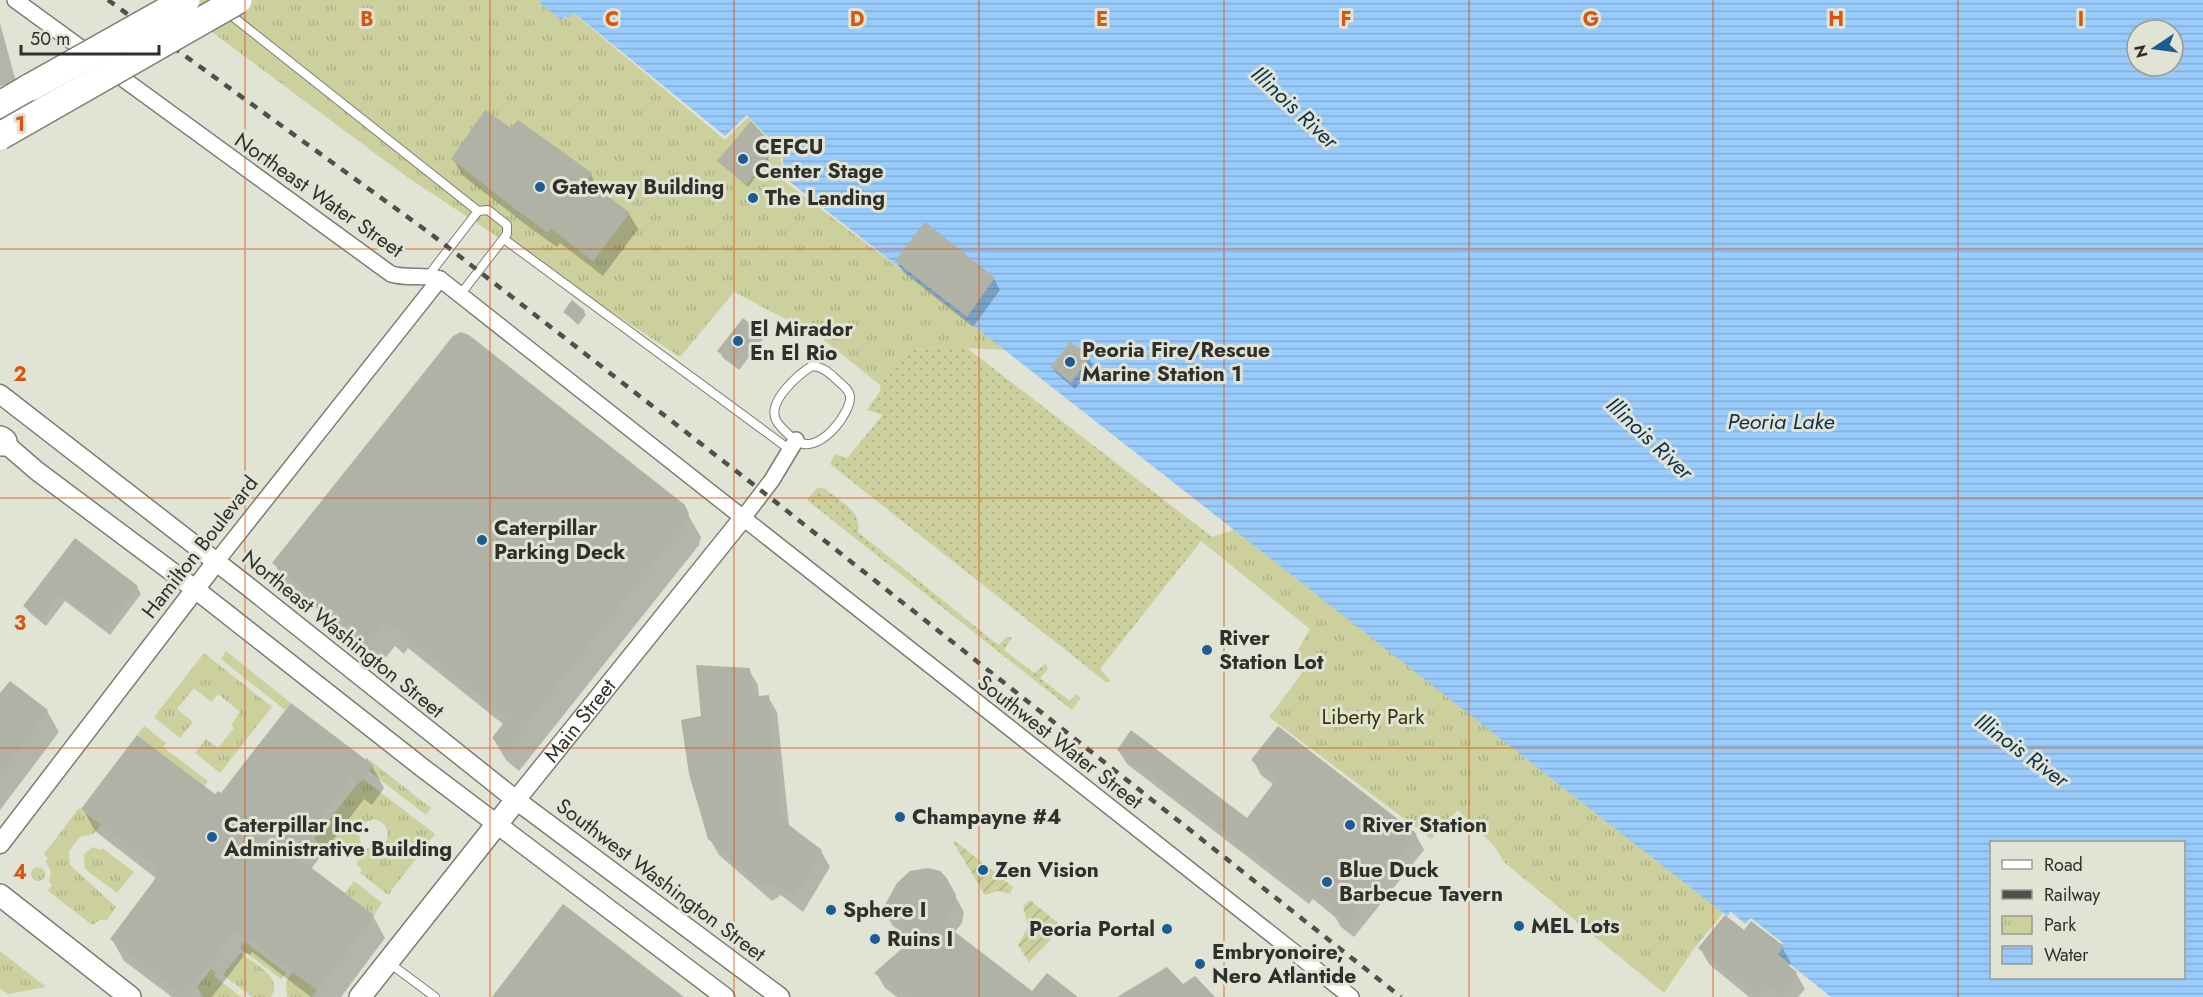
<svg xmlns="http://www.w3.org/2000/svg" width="2203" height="997" viewBox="0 0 2203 997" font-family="Jost,sans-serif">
<defs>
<pattern id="grass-dots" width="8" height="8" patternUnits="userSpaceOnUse" patternTransform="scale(1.5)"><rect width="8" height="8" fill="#cbd09d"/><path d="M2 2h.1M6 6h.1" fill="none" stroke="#afb387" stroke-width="1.8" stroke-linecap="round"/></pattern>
<pattern id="park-tufts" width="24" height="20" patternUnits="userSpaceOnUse" patternTransform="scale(1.5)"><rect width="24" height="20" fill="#cbd09d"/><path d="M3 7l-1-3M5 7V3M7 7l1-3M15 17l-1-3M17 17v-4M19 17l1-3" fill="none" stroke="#afb387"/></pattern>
<pattern id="garden-furrows" width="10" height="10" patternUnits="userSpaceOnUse" patternTransform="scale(1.5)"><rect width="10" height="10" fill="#cbd09d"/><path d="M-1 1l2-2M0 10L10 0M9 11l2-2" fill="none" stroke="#afb387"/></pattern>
<pattern id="water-rules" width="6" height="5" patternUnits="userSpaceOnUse" patternTransform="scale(1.5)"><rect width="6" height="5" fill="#99cbfb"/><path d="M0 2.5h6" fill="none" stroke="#84afd7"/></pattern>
</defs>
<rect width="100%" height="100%" fill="#e1e3d5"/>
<g fill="url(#grass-dots)">
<polygon points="963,345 1216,540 1201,541 1100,669 1111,681 1106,682 830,464 835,454 847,458 883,415 867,410 881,390 880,385 907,351"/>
<path d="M817,488H823C839,500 862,511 858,532L992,640L999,645L1006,637H1012L1004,650L1034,673L1046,663L1048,669L1040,678L1070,701L1076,694L1081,698L1072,710L807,500Z"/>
</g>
<g fill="url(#park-tufts)">
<polygon points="169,0 542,0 540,3 569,18 573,13 725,140 748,117 780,152 784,181 1007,350 942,347 908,351 880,385 820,337 734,292 680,357 407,177"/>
<polygon points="1236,529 1723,913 1693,950 1664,993 1505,863 1494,846 1458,810 1431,839 1269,717 1302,673 1291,662 1310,629 1201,541"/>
<polygon points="226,651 291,703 285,710 221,659"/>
<polygon points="204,653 272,707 220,773 195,753 206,739 218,748 234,728 231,725 240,712 218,694 211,702 194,688 177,709 193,722 180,738 154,717"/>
<polygon points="144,726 166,743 163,747 208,781 204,786 137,735"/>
<polygon points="367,758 431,808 426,815 361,765"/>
<path d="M362,778L435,834L388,895L360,873L362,870L356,864L368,848H378L386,842C390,831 386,822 374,819L362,824L358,833L361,842L348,859L341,855L339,858L314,839Z"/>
<polygon points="79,808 101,825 93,834 80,837 69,851 70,865 116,907 107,920 100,920 92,925 48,891 52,885 49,882 51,872 46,862 48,858 44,854"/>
<polygon points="93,847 100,850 102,848 134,872 117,893 85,869 84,854"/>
<circle cx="38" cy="874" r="7"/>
<polygon points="354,881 382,903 374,915 345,893"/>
<polygon points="245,942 286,973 281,979 240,948"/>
<polygon points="0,951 46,987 8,994 0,988"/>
<path d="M240,953C254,963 284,977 271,997H252L223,975Z"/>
<polygon points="211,969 216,973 214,976 241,997 203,997 197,987"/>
<polygon points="293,972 317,990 312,997 287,997 286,981"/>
</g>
<g fill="url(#garden-furrows)">
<polygon points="955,841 1013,887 1010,894 998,891 985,895 953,842"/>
<polygon points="1030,900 1063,927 1029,962 1018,945 1028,927 1023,906"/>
</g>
<path fill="url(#water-rules)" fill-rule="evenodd" d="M542,0H2203V997H1831L1776,953L1783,943L1751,918L1745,924L1730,911L1728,916L1723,913L785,178L782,152L747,115L725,136L574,13L569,18L565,16L561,20L540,3ZM2137,30H2173V66H2137ZM1992,842H2184V978H1992Z"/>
<g fill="#0003">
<polygon points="0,23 16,82 0,86"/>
<polygon points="511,130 591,174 598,191 629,214 638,229 603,276 560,243 557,247 529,227 462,175 453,159"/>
<polygon points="770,144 772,147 764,155 769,160 748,187 719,162"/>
<polygon points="897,261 994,279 1000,290 973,327 903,272"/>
<polygon points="565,312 584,312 586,315 578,325"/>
<polygon points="758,332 763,339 739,370 723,358 719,351"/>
<polygon points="1089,358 1093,366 1075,389 1057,374 1052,367"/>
<polygon points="683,506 701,537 699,545 519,771 506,760 493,738 504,725 408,648 404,654 395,646 383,661 287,585 274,563"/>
<polygon points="75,540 137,587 141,594 110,635 65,601 46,626 30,613 25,606"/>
<polygon points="749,670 758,685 759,698 768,697 777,712 789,826 821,851 830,867 803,912 781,895 772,901 719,855 710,839 703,717"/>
<polygon points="0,696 47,711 59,732 0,810"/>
<polygon points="1118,750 1247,820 1274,785 1261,775 1253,760 1416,835 1424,850 1354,937 1341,927 1335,917 1313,899 1309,904 1127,764"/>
<polygon points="372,766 384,788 372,805 364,799 311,869 373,916 385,938 341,997 311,997 252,952 250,955 246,953 212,997 172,997 124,961 112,939 157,879 95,831 83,809 222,795"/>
<polygon points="954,894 964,912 962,923 954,933 1033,993 1075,997 897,997 885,988 876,973 912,941 892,925 884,910"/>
<polygon points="1782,947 1791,963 1788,967 1796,973 1805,989 1798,997 1749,997 1709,964 1700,948"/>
</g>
<g fill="#b0b2a5">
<polygon points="485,110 511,128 518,120 592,173 587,180 630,213 593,261 551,229 548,233 518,211 451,159"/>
<polygon points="751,121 771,143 763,151 769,156 746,185 717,161"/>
<polygon points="925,222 995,278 967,317 895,261"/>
<polygon points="572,300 585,311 576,322 563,312"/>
<polygon points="743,318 760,331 734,364 717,351"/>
<polygon points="461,332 469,335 685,505 689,514 686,522 506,749 492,738 508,717 395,627 391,632 382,625 370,640 272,563 453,336"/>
<polygon points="1070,342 1090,357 1071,383 1051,367"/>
<polygon points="75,538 138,586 106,628 61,594 42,619 23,606"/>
<polygon points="696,665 750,668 752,697 769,695 781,819 822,850 794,897 772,881 762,886 708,839 689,774 681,720 701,716"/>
<polygon points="10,681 48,710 0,773 0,693"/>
<polygon points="291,703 373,765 359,784 351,778 297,850 300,853 297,857 374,915 317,990 239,931 237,934 233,932 184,996 110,939 158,875 156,873 159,869 81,809 137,735 215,794 218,791 221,793"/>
<polygon points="1278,726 1417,834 1345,923 1331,912 1333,909 1304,886 1301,890 1117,750 1131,730 1247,818 1276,780 1251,760"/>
<polygon points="928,868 940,871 946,877 956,895 954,907 942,922 1032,991 1047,973 1078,997 908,997 874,973 915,937 882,910 897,883 910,871"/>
<polygon points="563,904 571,910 684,997 492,997"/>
<polygon points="1725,915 1744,930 1751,921 1784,946 1776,956 1797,972 1780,994 1765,982 1755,995 1698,948"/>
<polygon points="1167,967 1183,984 1195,976 1215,997 1117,997"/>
</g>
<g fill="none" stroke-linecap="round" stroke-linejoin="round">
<defs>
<g id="service">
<polyline points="227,12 478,211"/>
<polyline points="504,239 789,449"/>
<polyline points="428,276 478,211 488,210 507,225 507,234 460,295"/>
<path d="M812,366C823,367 828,372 836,379C841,384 849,389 850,396C852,412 818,458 795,440C790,436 779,426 776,420C767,401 799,374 812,366Z"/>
<polyline points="388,962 435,997"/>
</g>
<g id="minor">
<path d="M15,0L391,274C408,279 423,274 440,279L1351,997"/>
<polyline points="743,518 772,480 796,440"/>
<polyline points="216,562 440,279"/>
</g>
<g id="tertiary">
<polyline points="0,394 250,588 516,800 780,997"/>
<polyline points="0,439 37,471 195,589 424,769 725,997"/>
<path id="s1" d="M516,800L743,518"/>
<polyline points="0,844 216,562"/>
</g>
<g id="secondary">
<polyline points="0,895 130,997"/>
<polyline points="360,997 516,800"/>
</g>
<g id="motorway">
<polyline points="0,105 31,87"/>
<polyline points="0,440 3,442"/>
</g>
</defs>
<use href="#service" stroke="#7d7e72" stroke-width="10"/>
<use href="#minor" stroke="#7d7e72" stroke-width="18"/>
<use href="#tertiary" stroke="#7d7e72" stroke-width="21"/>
<use href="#secondary" stroke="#7d7e72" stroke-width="24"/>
<use href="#motorway" stroke="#7d7e72" stroke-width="30"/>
<use href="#service" stroke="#fff" stroke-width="8"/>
<use href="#minor" stroke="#fff" stroke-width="15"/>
<use href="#tertiary" stroke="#fff" stroke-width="18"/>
<use href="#secondary" stroke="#fff" stroke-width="21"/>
<use href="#motorway" stroke="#fff" stroke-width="27"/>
<polyline stroke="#4f5049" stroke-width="4.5" stroke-dasharray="8 8" stroke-linecap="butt" points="108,0 431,234 763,492 1401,997"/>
<defs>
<g id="motorway-bridge">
<polyline points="31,87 186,0"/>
<polyline points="0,136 238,0"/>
</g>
</defs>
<use href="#motorway-bridge" stroke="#7d7e72" stroke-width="30" stroke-linecap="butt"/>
<use href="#motorway-bridge" stroke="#fff" stroke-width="27"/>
</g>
<path fill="none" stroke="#d6550f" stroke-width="1.5" stroke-opacity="0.55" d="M245,0V997M490,0V997M734,0V997M979,0V997M1224,0V997M1469,0V997M1713,0V997M1958,0V997M0,249H2203M0,498H2203M0,748H2203"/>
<g fill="#1b5d93" stroke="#e1e3d5" stroke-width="2">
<circle cx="743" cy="159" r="6"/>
<circle cx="540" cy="187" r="6"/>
<circle cx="753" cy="198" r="6"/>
<circle cx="738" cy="341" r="6"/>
<circle cx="1070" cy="362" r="6"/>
<circle cx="482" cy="540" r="6"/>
<circle cx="1207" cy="650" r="6"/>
<circle cx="900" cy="817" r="6"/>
<circle cx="1350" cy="825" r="6"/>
<circle cx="212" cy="837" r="6"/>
<circle cx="983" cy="870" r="6"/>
<circle cx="1327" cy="882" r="6"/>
<circle cx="831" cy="910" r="6"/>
<circle cx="1519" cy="926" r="6"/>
<circle cx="1167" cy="929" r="6"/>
<circle cx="875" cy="939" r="6"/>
<circle cx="1200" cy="964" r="6"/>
</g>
<g text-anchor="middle" stroke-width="6" stroke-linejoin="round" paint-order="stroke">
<g font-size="21" font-weight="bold" fill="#2f302b" stroke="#e1e3d5" text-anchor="start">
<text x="755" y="154">CEFCU<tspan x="755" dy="24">Center Stage</tspan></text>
<text x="552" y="194">Gateway Building</text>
<text x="765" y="205">The Landing</text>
<text x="750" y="336">El Mirador<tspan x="750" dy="24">En El Rio</tspan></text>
<text x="1082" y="357">Peoria Fire/Rescue<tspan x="1082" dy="24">Marine Station 1</tspan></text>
<text x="494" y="535">Caterpillar<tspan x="494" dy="24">Parking Deck</tspan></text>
<text x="1219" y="645">River<tspan x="1219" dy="24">Station Lot</tspan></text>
<text x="912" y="824">Champayne #4</text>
<text x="224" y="832">Caterpillar Inc.<tspan x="224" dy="24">Administrative Building</tspan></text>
<text x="1362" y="832">River Station</text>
<text x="995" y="877">Zen Vision</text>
<text x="1339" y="877">Blue Duck<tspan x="1339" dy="24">Barbecue Tavern</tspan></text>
<text x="843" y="917">Sphere I</text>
<text x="1531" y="933">MEL Lots</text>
<text x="1155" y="936" text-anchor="end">Peoria Portal</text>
<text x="887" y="946">Ruins I</text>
<text x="1212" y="959">Embryonoire,<tspan x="1212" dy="24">Nero Atlantide</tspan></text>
</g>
<g font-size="21" fill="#2f302b" stroke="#e1e3d5">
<text transform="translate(319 195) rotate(35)" y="7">Northeast Water Street</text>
<text transform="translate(200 547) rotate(-52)" y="7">Hamilton Boulevard</text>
<text transform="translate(343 634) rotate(39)" y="7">Northeast Washington Street</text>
<text dy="7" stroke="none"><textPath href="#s1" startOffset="102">Main Street</textPath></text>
<text transform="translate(1060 742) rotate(38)" y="7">Southwest Water Street</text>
<text transform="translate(661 880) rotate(37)" y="7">Southwest Washington Street</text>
</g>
<g font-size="21" fill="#353702" stroke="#e1e3d5">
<text x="1373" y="724">Liberty Park</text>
</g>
<g font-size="22" font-style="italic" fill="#0b3150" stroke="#e1e3d5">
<text transform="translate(1295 107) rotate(43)" y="8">Illinois River</text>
<text x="1781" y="429">Peoria Lake</text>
<text transform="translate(1650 438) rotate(43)" y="8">Illinois River</text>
<text transform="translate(2022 750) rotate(36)" y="8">Illinois River</text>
</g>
</g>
<g font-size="20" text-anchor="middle" font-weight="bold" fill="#d6550f" stroke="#e1e3d5" stroke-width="6" stroke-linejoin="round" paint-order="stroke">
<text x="367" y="26">B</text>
<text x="612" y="26">C</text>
<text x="857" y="26">D</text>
<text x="1102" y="26">E</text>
<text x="1346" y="26">F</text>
<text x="1591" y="26">G</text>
<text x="1836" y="26">H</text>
<text x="2081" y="26">I</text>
<text x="20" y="131">1</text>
<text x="20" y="381">2</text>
<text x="20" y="630">3</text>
<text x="20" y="879">4</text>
</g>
<rect x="1990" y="841" width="195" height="138" fill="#e1e3d5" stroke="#9a9b91" stroke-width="1.5"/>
<rect x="2002" y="860" width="30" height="9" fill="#ffffff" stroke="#9a9b91" stroke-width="1.5"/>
<text x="2044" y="871" font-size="18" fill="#2f302b">Road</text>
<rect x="2002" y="890" width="30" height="9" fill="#4f5049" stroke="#9a9b91" stroke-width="1.5"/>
<text x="2044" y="901" font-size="18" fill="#2f302b">Railway</text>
<rect x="2002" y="916" width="30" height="18" fill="url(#park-tufts)" stroke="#9a9b91" stroke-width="1.5"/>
<text x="2044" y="931" font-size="18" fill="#2f302b">Park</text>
<rect x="2002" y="946" width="30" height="18" fill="url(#water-rules)" stroke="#9a9b91" stroke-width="1.5"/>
<text x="2044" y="961" font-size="18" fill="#2f302b">Water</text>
<g transform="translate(2155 48) rotate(257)"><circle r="28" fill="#e1e3d5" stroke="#9a9b91" stroke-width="1.5"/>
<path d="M0-4.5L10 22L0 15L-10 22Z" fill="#1b5d93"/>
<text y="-9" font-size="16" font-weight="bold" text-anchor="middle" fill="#2f302b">N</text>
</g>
<path d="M21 45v9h138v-9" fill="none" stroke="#2f302b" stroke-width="3"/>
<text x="30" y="45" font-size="18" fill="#2f302b" stroke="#e1e3d5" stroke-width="4.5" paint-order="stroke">50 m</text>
</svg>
